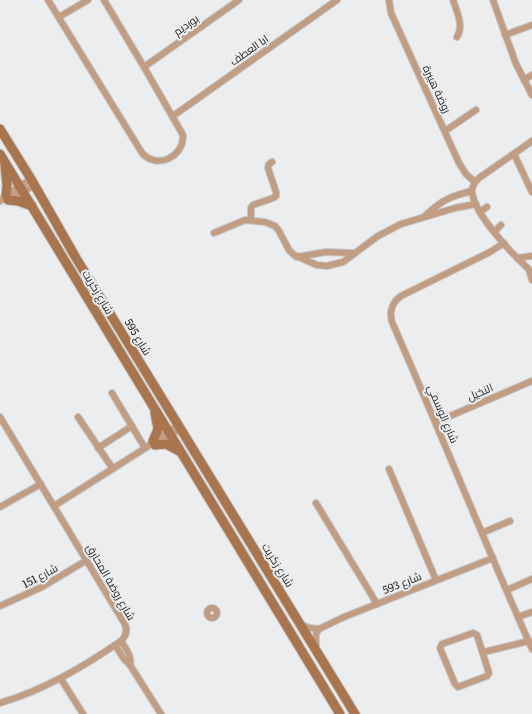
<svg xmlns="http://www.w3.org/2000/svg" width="532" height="714" viewBox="0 0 532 714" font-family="Literata,Cairo,serif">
<rect width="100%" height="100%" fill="#ecedef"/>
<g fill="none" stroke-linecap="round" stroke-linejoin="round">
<defs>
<g id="street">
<path d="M48,0L142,153C157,170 184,157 183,135L144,67L104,0"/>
<polyline points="389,0 391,13 459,163 466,174 475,182"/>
<path d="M453,0C457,12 464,26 457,37"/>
<polyline points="493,0 516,64 532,95"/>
<polyline points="59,17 88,0"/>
<polyline points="505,35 532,25"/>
<polyline points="144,67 239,0"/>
<polyline points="524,80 532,75"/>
<polyline points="173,116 337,0"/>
<polyline points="445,131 476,110"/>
<path d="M532,141L479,178C475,182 472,186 472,191C473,214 515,257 532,272"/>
<polyline points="514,154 532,192"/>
<polyline points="9,199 35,185"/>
<polyline points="0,201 9,193 31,179"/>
<polyline points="480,212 487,207"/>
<path d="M426,215C442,200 451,196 472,191"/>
<polyline points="251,220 251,208 253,205 273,198 276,196 276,192 268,168 269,164 272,162"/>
<polyline points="494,232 501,225"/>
<polyline points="214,233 245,220 265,222 275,226 279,231 289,250 294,255 317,265 327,266 343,262 378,236 401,224 455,208 476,204"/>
<path d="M504,243L490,252L401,296C392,302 389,312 392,322C440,431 484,541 532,649"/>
<polyline points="297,257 326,252 353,253"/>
<polyline points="517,258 532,256"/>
<polyline points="529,270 532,280"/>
<polyline points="112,393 145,448"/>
<path d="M0,417L123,621C128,628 127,635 121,641C83,667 44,690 0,703"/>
<polyline points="78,417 113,469"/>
<polyline points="436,422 532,381"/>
<polyline points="158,443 180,429"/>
<polyline points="98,448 132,426"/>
<polyline points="389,469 436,580"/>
<polyline points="316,503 377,604"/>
<polyline points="54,506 147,447 155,440 178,425"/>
<polyline points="0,507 41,484"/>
<polyline points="482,533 510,521"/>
<polyline points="507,590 532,579"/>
<polyline points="0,606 42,587 87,560"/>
<circle cx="212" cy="613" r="5"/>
<polyline points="518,617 532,612"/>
<polyline points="302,625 310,628 319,629 344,617 493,558"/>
<polygon points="473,633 477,635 489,673 487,676 458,687 455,684 440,648 442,644"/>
<path d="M121,641C126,649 132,656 130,665"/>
<polyline points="115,645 124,659 130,665 161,714"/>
<polyline points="316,648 316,634 319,629"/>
<polyline points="484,652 529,641"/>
<polyline points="61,679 83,714"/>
</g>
<g id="secondary">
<polyline points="0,129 31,179 76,258 355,714"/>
<polyline points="0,154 340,714"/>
<polyline points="5,165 7,186 6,195"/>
<polyline points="8,200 18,201 32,206"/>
<polyline points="153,441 158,429 155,413"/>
<polyline points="155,445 166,444 179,451"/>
</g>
</defs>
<use href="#street" stroke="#c8c9cb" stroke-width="8"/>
<use href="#secondary" stroke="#c8c9cb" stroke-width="11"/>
<use href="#street" stroke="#c19d83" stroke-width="6"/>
<use href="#secondary" stroke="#a9754e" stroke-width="9"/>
</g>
<g text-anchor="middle" stroke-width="4" stroke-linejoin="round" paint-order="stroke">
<g font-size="11" fill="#262627" stroke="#ecedef">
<text transform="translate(186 25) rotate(-35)" y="4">بورديم</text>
<text transform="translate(249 50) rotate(-35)" y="4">ابا العطف</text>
<text transform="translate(437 89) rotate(65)" y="4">روضة هبيرة</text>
<text transform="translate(98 292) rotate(59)" y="4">شارع زكريت</text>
<text transform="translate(138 337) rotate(59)" y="4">شارع 595</text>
<text transform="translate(480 392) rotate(-23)" y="4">النخيل</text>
<text transform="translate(443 414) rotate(67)" y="4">شارع الوسمي</text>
<text transform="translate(278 565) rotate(58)" y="4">شارع زكريت</text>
<text transform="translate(40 576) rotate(-28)" y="4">شارع 151</text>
<text transform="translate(111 582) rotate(60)" y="4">شارع روضة المحارق</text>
<text transform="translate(402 583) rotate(-22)" y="4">شارع 593</text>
</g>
</g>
</svg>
